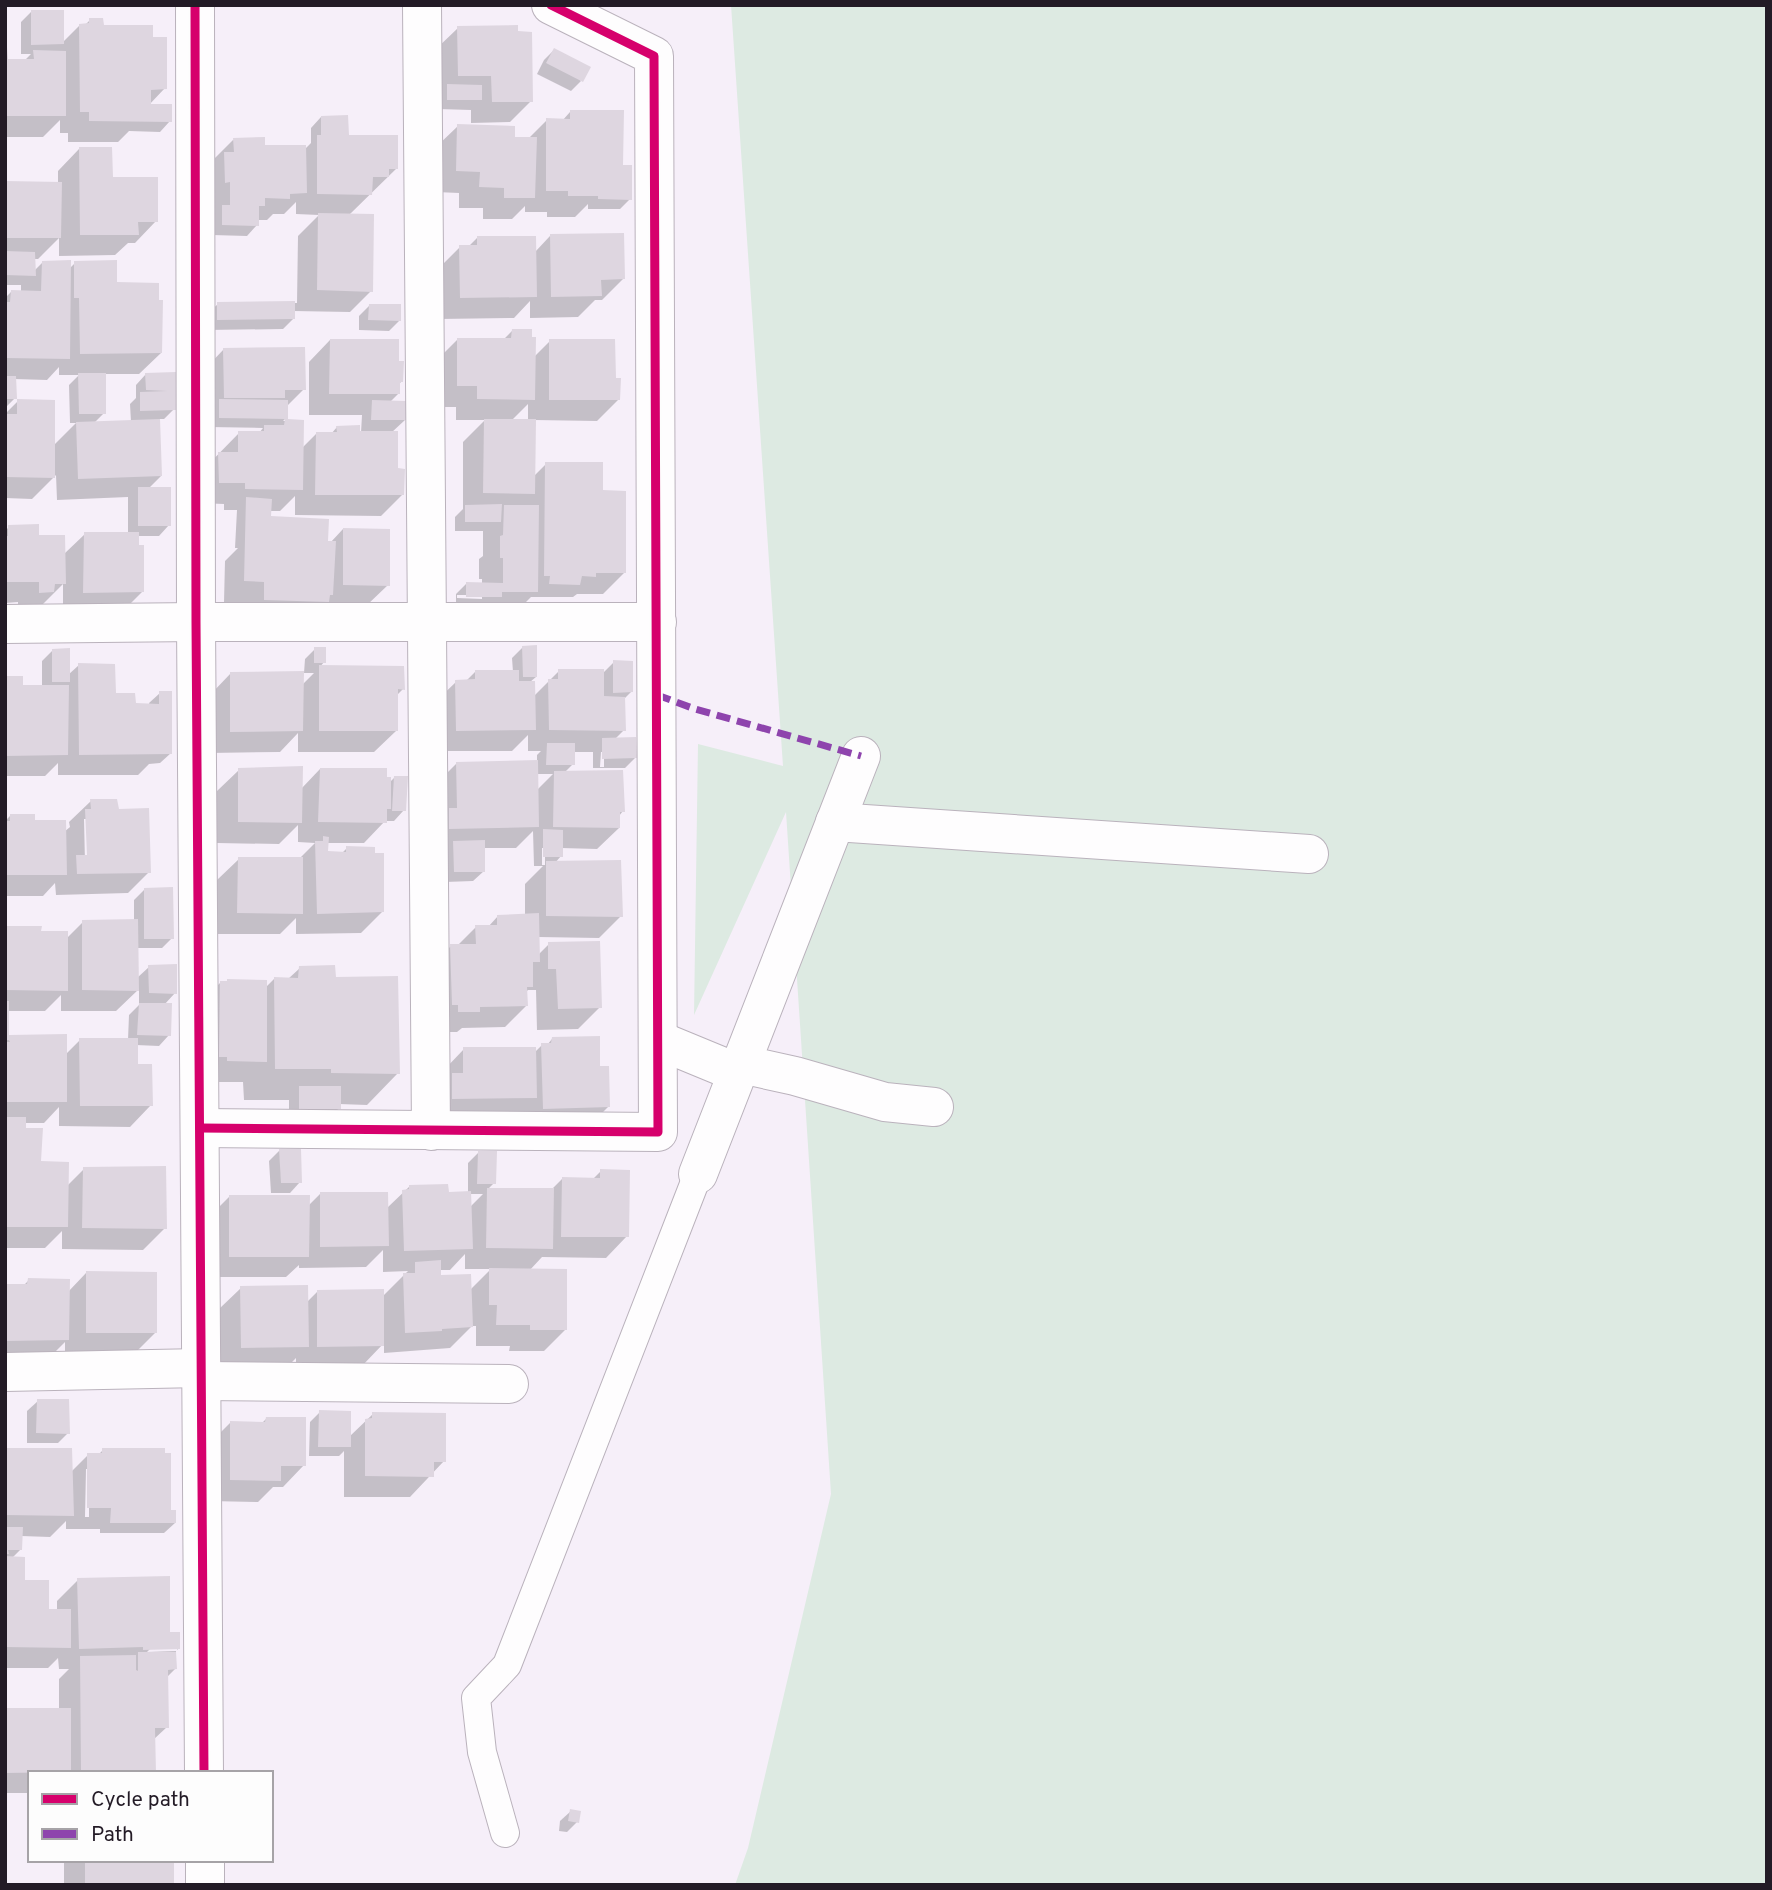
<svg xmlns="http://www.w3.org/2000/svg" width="1772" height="1890" viewBox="0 0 1772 1890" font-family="Overpass,sans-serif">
<rect width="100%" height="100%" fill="#f6eff9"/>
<polygon fill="#ddeae2" points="731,5 1767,5 1767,1885 735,1885 748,1848 831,1494 786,812 694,1015 698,744 783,766"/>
<g fill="#0003" fill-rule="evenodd">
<polygon points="31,12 62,43 80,25 85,25 90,20 102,27 151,39 165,88 148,106 170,121 160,132 129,131 118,142 68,142 68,133 60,133 60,120 43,137 5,137 5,49 7,61 24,61 31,54 21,54 21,22"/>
<polygon points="458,28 531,101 510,122 471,123 471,110 438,109 436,49"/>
<polygon points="554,50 581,81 571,91 537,74 544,60"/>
<polygon points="570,112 621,167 630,199 620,209 588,209 588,204 575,217 547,217 547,212 525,212 525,206 512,219 483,219 483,208 459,208 459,193 436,192 436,147 458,126 513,138 528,139 547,120 562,121"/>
<polygon points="321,117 397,168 349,215 371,291 350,312 293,311 294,318 283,329 207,330 207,314 218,304 297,303 298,236 319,215 296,214 296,202 284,214 273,214 267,220 257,220 257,225 247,236 212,235 212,161 233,140 264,147 304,150 311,143 311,128"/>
<polygon points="79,149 156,221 135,243 128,243 115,255 59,256 59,238 38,259 33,259 34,271 42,263 69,269 75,263 116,283 161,353 139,374 104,374 104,413 94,423 131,422 130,404 136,398 136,385 146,374 174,374 174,409 164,419 159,419 161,476 148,489 169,525 159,536 137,536 142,592 121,613 63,614 63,584 43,604 18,613 18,602 5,603 5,531 9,527 38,537 64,554 85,534 128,534 128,497 57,500 56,475 32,499 5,498 5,414 18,401 53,446 76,423 70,423 69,385 79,375 59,375 59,367 47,380 14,379 15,398 5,408 5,298 11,292 21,292 21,285 5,285 5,183 58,184 58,171"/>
<polygon points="550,236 623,279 602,300 595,300 578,317 530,318 530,301 514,318 439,319 439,268 460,247 468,247 477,238 535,252"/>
<polygon points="369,306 400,320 389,331 359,330 359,316"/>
<path d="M512,331L534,357L550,341L614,380L619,399L597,421L534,420V476L546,464L601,492L625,572L603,594H577L573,597H531L515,613L456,606V594L466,584H482V579H479V559L483,556V531H455V517L463,509V442L485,420H456V407H436V361L458,339H504ZM528,404V420H512ZM457,595H482V599L457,598Z"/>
<polygon points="330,340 397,363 402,381 398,385 399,393 389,403 405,420 391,433 396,470 403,494 381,516 295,515 295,496 280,511 270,511 270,516 326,543 330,543 343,529 388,585 366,606 243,620 244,602 224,602 225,561 238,548 235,548 237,510 224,510 224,504 198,503 198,475 239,433 259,433 263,428 209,427 203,371 224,349 304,389 287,406 286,418 283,421 302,421 302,448 316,434 331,434 337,427 361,433 362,415 309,415 309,362"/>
<path d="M523,647L536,677L530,682L534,696L559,671L602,674L614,662L631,692L623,700L624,730L615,739L635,758L625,768H593V752H573V764L565,772L623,811L619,816V828L597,849L561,848V856L555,863L621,916L599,938L538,937V955L549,944L600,1007L578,1029L537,1030L536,990H528L526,992V1006L505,1027L462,1028L457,1032H438L430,967L451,946H457L476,927H488L498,916H525V884L543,866H534L533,831L516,848H483L484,871L473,881L445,882L435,785L457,763L537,761V755L541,751H528V735L512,751H436L434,703L456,682L466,681L475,672H513L512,658ZM601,752H604V767H600ZM536,774H553L537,790ZM542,848H545V865H542Z"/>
<path d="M315,649L324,662L320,667L403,689L396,696V731L374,752H298V733L280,752L209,753L210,695L231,673H304L305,659ZM302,673H314L302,685Z"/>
<polygon points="53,650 68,675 79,665 114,694 134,705 150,706 149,703 160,693 171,753 160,763 149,764 138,775 58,775 58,763 45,776 5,776 5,678 22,687 42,687 42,661"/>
<polygon points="320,769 385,778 390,782 394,778 404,810 394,821 385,821 364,843 327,843 327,853 341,854 347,848 374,854 382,912 361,933 296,934 296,918 280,934 216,934 217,880 239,859 299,859 315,843 298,842 298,825 279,844 217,843 217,791 239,770 301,789"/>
<path d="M91,801L117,811L149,872L128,893L56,895L55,883L43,896H5V821L10,816L64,832L70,827L69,822ZM84,819H87L89,863H85Z"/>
<path d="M144,890L172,938L162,948H137V978L149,967L175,993L164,1005L169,1035L159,1046L136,1045V1065L151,1105L130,1127L59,1126V1107L44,1123H24V1169L40,1162L67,1186L84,1169L165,1228L143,1250L62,1249V1231L45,1248H5V928L66,939L83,922L134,921V900ZM139,989V1005L129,1015L128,1040H80L65,1055L10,1037L7,1040V1011H45L61,995V1011H116Z"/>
<polygon points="300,968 334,979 398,1073 367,1105 339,1104 339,1108 329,1119 289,1119 289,1100 244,1100 243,1082 206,1082 210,993 221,982 265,988 274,979 288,979"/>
<polygon points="552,1039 598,1068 609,1106 587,1128 522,1129 521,1111 514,1119 432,1119 443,1071 464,1049 535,1052 542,1045 547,1045"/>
<polygon points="280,1150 300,1182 290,1193 271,1193 269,1161"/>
<path d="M479,1152L494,1183L488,1189L551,1190L562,1179H593L601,1171L627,1236L606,1258L542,1257L529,1271L565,1330L544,1351H509L510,1346H476V1326H472L450,1348L384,1353V1343L361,1367H296V1358L286,1368L220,1369L219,1309L241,1288L307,1302L317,1292L382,1297L408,1271L383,1272V1250L366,1267L299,1268V1265L286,1277H209L208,1218L230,1196L308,1206L320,1194L387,1208L410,1186L447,1194L468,1193V1163ZM469,1194H483L470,1207ZM465,1254V1269H491L470,1290L439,1277V1270H450Z"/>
<polygon points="86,1273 156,1332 134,1354 65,1353 65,1342 46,1361 5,1361 5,1286 23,1286 29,1280 68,1292"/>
<polygon points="38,1401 68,1433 58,1443 27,1443 27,1411"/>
<polygon points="320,1412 349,1437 373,1414 444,1461 410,1497 344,1497 344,1451 339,1456 309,1456 310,1422"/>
<polygon points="266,1419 304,1465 283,1487 273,1487 258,1502 209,1501 209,1444 230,1423 262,1423"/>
<path d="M5,1450L71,1472L88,1455H98L103,1450L170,1508L175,1523L164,1533H100V1529H66V1521L50,1537L21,1536V1549L12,1558L23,1582L47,1611H57V1601L78,1580L169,1630L178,1649L177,1650V1648H151L147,1652L176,1651L175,1669L166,1678L167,1727L153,1740L154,1773H30V1793H5V1710H59V1679L69,1669H59L58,1658L48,1668H6L5,1673ZM86,1469H89V1517H85Z"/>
<polygon points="571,1811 577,1822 567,1832 559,1831 560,1821"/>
<rect x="64" y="1860" width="109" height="25"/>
</g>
<g fill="#ded6e0">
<polygon points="31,10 64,10 64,44 31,45"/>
<polygon points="89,18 103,18 104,25 153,25 153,37 167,37 167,89 151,90 151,104 172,104 172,122 89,121 89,112 80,112 79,24 89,23"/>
<polygon points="518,25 518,31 532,32 533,102 492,102 491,76 458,76 457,26"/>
<polygon points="5,47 7,47 8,59 34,59 33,50 66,51 66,116 5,116"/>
<polygon points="554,48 591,67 583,82 546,63"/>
<polygon points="447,84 482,85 482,100 447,100"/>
<polygon points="570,110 624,110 623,165 632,165 632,200 598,199 598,196 568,196 568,191 546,191 546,118 570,119"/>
<polygon points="348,115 349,135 398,135 398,169 389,169 389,177 373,177 372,195 317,194 317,135 321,135 321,116"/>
<polygon points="457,124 515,126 515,137 537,137 535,198 504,198 504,188 479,187 480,172 456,171"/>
<polygon points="265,137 265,145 306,145 307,193 290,194 290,199 265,198 265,206 259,206 259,226 222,225 222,205 230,205 230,182 225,183 224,152 234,152 233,138"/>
<polygon points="79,147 112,147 113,177 158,177 158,222 138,222 139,235 80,235"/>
<polygon points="5,181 62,182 61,238 5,238"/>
<polygon points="318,213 374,214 373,292 317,290"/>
<polygon points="624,233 625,279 601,280 602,296 551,297 550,234"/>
<polygon points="477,236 536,236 537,297 460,298 459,245 477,245"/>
<polygon points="5,251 35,252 36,276 5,275"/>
<polygon points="71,260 70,359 5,358 5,302 10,302 11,290 41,291 42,261"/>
<polygon points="117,260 117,282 159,283 159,300 163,300 162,353 80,354 79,298 74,298 74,261"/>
<polygon points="295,301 295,319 217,320 217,302"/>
<polygon points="369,304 401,304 401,321 368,320"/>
<polygon points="512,329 532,329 532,337 536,337 535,400 477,399 477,386 457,386 457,338 511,338"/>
<polygon points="330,339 399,339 399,361 404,361 403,382 400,382 400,394 329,394"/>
<polygon points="549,339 615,339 616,378 621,378 620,400 549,400"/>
<polygon points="305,347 306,390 285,390 285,398 224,398 223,348"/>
<polygon points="176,372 176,410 140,411 140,392 167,391 146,390 145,373"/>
<polygon points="78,373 106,373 106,414 79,414"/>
<polygon points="5,376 16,376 17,399 5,399"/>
<polygon points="17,399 55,400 55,478 5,477 5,414 17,414"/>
<polygon points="219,399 288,400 288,419 304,420 303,490 245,489 245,483 219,483 218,452 238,452 238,431 264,431 264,425 284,425 285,419 219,418"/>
<polygon points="372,400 406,401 406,420 371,420"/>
<polygon points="160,419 162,476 78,479 76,422"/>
<polygon points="484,419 536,419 535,494 483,493"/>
<polygon points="360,425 360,431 398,431 398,468 405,469 404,495 315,495 316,432 337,432 336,426"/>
<polygon points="545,462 603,462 603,490 626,491 626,573 596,573 596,577 582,576 580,585 549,584 550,576 544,576"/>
<rect x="138" y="487" width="33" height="39"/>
<polygon points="246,497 272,499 271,516 329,519 328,541 336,541 333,595 330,595 329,602 264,600 264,582 244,581"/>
<polygon points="502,504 501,522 465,522 465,505"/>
<polygon points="504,505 539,505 538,592 502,592 502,597 466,597 466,582 503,583 503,558 500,558 500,536 503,535"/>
<polygon points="39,524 39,535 65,535 66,584 55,584 54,592 39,593 39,582 5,582 5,536 8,536 8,525"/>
<polygon points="343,528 390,529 390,586 343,585"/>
<polygon points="84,532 139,532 139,545 144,545 144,592 83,593"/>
<polygon points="537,645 537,677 523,677 522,646"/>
<rect x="314" y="647" width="12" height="16"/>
<polygon points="70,648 70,682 52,682 52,649"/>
<polygon points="613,660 633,661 633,692 613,693"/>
<polygon points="78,663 115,664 116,693 135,693 136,703 159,704 159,691 172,691 172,754 79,755"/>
<polygon points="319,665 404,666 405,690 398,689 398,731 319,731"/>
<polygon points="558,669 604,669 604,696 625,697 626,731 549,730 548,679 558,679"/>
<polygon points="475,670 519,670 519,681 535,681 536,730 456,731 455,680 475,679"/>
<polygon points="304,671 303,731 230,732 230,672"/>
<polygon points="5,676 23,676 23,685 69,685 68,755 5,756"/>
<polygon points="636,737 637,758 602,759 602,738"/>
<polygon points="547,743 575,743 575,765 546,765"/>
<polygon points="538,760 539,827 449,829 449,808 457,808 456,762"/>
<polygon points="303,766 302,823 238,822 238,768"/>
<polygon points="320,768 387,768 387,777 391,777 391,809 387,809 387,823 318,822"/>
<polygon points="623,770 625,812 620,812 620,828 553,827 554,771"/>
<polygon points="394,776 408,776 406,811 392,811"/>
<polygon points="90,799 117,799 119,809 149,808 151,873 77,874 76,855 87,855 85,809 91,809"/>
<polygon points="10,814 35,814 35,820 66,820 67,875 5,875 5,821 10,821"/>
<polygon points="543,829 563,830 563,857 543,857"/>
<polygon points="323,836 329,837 328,851 346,852 346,846 375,847 375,853 384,853 384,912 317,914 315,841 323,841"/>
<polygon points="485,840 485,872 454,872 453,841"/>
<polygon points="238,857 303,857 303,914 237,913"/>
<polygon points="621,860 623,917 546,916 546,861"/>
<polygon points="173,887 174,939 144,939 144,888"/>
<polygon points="539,913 540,962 533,962 533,987 527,987 528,1006 480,1007 480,1012 458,1012 458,1005 452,1005 450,944 476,944 475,925 497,925 497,915"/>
<polygon points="138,919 139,991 82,990 82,920"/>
<polygon points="5,926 42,926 41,931 68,931 68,991 5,990"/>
<polygon points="600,941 602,1008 558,1009 556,969 548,969 548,942"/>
<polygon points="177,964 177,994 149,993 148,965"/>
<polygon points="335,965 336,977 398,976 400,1074 331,1073 331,1069 275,1069 274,977 298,978 299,966"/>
<polygon points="227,979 267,980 267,1062 227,1061 227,1057 219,1057 220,981 227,981"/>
<polygon points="5,1001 9,1001 9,1035 67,1034 67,1102 5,1102 5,1042 10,1042 9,1040 5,1040"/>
<polygon points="139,1003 172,1003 171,1036 137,1035"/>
<polygon points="600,1036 600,1066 609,1066 610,1107 543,1109 541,1043 551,1043 552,1037"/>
<polygon points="79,1038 138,1038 138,1064 152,1064 153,1106 80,1106"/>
<polygon points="463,1047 536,1047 537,1098 452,1099 452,1073 463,1073"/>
<rect x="299" y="1086" width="42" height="23"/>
<polygon points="5,1117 26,1117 26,1128 43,1128 41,1161 69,1162 68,1227 5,1227"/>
<polygon points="279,1149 301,1149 302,1183 281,1183"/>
<polygon points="478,1151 497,1151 496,1184 477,1184"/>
<polygon points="166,1166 167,1229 82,1228 83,1167"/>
<polygon points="600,1169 630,1170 629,1237 561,1237 562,1177 600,1178"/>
<polygon points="448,1184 449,1192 471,1191 473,1249 404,1251 402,1190 409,1189 409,1185"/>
<polygon points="487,1188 554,1188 553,1249 486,1248"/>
<polygon points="320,1192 388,1192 389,1246 320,1247"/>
<polygon points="229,1195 310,1195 309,1257 229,1257"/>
<polygon points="441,1260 441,1275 471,1274 473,1327 442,1329 442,1331 405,1333 403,1273 415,1273 415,1262"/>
<polygon points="489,1268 567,1269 567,1330 530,1330 530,1325 496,1325 497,1305 489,1305"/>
<polygon points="86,1271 157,1272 157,1333 86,1333"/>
<polygon points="28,1278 70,1279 69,1340 5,1341 5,1284 27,1284"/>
<polygon points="308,1285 309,1347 241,1348 240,1286"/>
<polygon points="384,1289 384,1346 317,1347 317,1290"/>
<polygon points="37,1399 69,1399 70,1434 36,1433"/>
<polygon points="319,1410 351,1411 351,1447 318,1447"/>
<polygon points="372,1412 446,1413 446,1462 434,1462 434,1477 365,1476 365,1419 372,1418"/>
<polygon points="266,1417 306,1417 306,1466 281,1466 281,1481 230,1480 230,1421 265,1422"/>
<polygon points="5,1448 72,1448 74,1516 5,1515"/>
<polygon points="102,1448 165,1448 165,1453 171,1453 171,1510 176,1510 176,1523 110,1523 111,1508 87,1508 87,1453 102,1453"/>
<polygon points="5,1527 23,1527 22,1550 8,1550 9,1554 5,1554"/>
<polygon points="5,1556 25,1557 25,1580 49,1580 49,1609 71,1609 71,1648 5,1647"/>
<polygon points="170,1576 170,1632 180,1632 180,1649 143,1650 143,1647 79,1649 77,1578"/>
<polygon points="138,1652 176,1652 177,1669 168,1670 169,1728 155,1728 156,1773 81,1773 80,1656 136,1655 136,1670 138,1671"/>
<polygon points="5,1708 71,1708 71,1772 5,1773"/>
<polygon points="570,1809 581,1811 579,1823 568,1821"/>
<rect x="85" y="1860" width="89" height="25"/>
</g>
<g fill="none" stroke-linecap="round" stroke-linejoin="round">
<defs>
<polyline id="service" points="505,1833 482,1752 476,1698 507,1665 698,1174"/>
<g id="minor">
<polyline points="195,5 196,622 204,1773"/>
<polyline points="422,5 431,1131"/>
<polyline points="5,624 196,622 657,622"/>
<polyline points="835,822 1309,854"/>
<polyline points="658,1040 738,1073"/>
<polyline points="741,1064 795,1076 885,1102 934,1107"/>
<polyline points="200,1128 658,1132 654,56 551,5"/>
<polyline points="698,1174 861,756"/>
<polyline points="5,1372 201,1368"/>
<polyline points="202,1381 509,1384"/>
<polyline points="205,1860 205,1885"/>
</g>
</defs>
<use href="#service" stroke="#bab2bc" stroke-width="30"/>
<use href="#minor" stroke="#bab2bc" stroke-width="40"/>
<use href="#service" stroke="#fefdfe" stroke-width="28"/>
<use href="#minor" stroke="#fefdfe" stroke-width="38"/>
<polyline stroke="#8e44ad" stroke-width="7" stroke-dasharray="14 7" stroke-linecap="butt" points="657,695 695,709 861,756"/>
<defs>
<g id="cycleway">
<polyline points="195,5 196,622 204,1773"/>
<polyline points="200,1128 658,1132 654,56 551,5"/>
</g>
</defs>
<use href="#cycleway" stroke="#fdfdfd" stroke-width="13"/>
<use href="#cycleway" stroke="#d6006c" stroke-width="9"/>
</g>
<rect width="1772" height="1890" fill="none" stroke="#231b26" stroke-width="14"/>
<rect x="28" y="1771" width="245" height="91" fill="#fdfdfd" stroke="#a6a3a7" stroke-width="2"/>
<rect x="42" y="1794" width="35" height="10" fill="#d6006c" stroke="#a6a3a7" stroke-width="2"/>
<text x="91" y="1806" font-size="21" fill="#231b26">Cycle path</text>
<rect x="42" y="1829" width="35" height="10" fill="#8e44ad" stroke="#a6a3a7" stroke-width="2"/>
<text x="91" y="1841" font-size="21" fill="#231b26">Path</text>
</svg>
